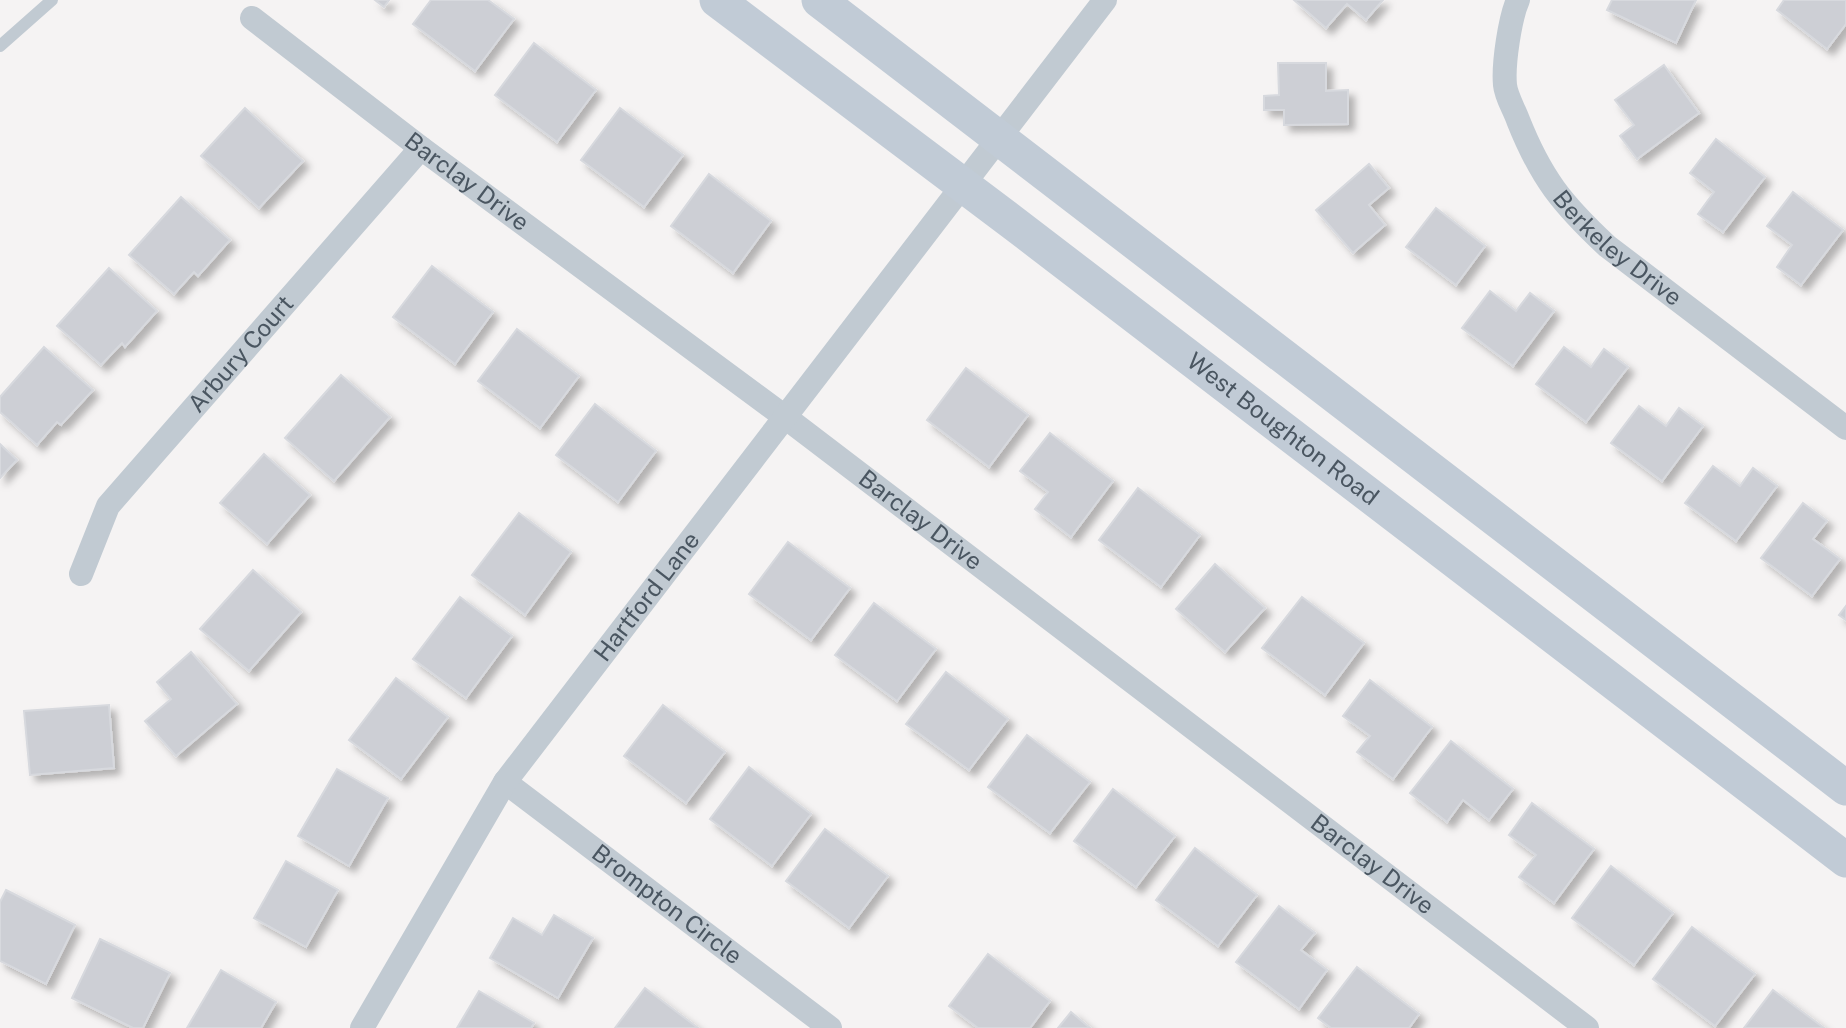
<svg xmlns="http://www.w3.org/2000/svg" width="1846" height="1028" viewBox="0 0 1846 1028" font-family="'Public Sans',sans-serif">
<defs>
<filter id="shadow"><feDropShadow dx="6" dy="6" stdDeviation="3.5" flood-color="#0004"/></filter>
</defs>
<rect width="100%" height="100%" fill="#f5f3f3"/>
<g fill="#cdcfd5" stroke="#d7d9de" stroke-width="2" filter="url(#shadow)">
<polygon points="375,0 389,0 384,7"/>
<polygon points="431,0 488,0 514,19 475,71 413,24"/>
<polygon points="1294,0 1383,0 1366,20 1347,4 1326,28"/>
<polygon points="1612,0 1696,0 1676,43 1607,10"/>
<polygon points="1784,0 1846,0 1846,24 1827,49 1777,10"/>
<polygon points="534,43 596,90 557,142 495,95"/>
<polygon points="1278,63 1326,63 1326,91 1348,90 1348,124 1284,125 1284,110 1264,110 1264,96 1279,95"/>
<polygon points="1664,65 1699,113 1637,159 1620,136 1634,125 1615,100"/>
<polygon points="245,108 303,161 259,208 201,156"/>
<polygon points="620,108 683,155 644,207 581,160"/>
<polygon points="1716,139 1765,177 1723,232 1698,214 1714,192 1690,173"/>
<polygon points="1369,164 1389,188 1369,205 1385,225 1353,253 1316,210"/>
<polygon points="709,174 771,221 733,273 671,226"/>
<polygon points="1793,192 1843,230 1801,285 1777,267 1792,245 1767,226"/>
<polygon points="181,197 230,240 198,276 194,272 174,294 129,255"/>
<polygon points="1436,208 1485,246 1456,285 1406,247"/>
<polygon points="432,266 493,312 455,364 393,317"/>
<polygon points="109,268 157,311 125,347 122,343 101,365 57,326"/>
<polygon points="1490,291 1516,311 1530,293 1554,311 1513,366 1462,328"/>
<polygon points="517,329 579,376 540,428 478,381"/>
<polygon points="44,347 93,390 61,425 57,422 37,445 0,412 0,397"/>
<polygon points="1564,347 1591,367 1604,349 1628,367 1586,422 1536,384"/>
<polygon points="966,368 1028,415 989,467 927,420"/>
<polygon points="341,375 390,417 334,481 285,438"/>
<polygon points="595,404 656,451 618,502 556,455"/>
<polygon points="1639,406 1666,426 1679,408 1703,426 1662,481 1611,443"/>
<polygon points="1050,433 1113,481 1071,537 1035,509 1048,492 1020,471"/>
<polygon points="0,444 17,460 0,478"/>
<polygon points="264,454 310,495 267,544 220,503"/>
<polygon points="1713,466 1740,486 1753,468 1777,486 1736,541 1685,503"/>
<polygon points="1138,488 1200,535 1161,587 1099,540"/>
<polygon points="1803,503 1827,521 1813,539 1840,559 1812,596 1761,558"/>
<polygon points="519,513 571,552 525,615 472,575"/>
<polygon points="788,542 850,588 811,640 749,594"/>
<polygon points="1215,564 1265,608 1225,652 1176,609"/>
<polygon points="253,570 301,612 249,671 200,629"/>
<polygon points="460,597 512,636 466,698 413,659"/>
<polygon points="1302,597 1364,643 1325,695 1262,648"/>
<polygon points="874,603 936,649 897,701 835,655"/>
<polygon points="1846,606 1846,620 1839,615"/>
<polygon points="191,652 237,704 176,756 145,721 171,699 157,682"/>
<polygon points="946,672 1008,719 969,770 906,724"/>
<polygon points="396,678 448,717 401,779 349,740"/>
<polygon points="1370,680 1432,727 1393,779 1357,752 1370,736 1343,716"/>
<polygon points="109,705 114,768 30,775 24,711"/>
<polygon points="663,705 725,752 686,803 624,756"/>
<polygon points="1027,735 1090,782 1050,833 988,787"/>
<polygon points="1451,741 1513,789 1489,820 1463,800 1447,822 1410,793"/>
<polygon points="749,767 811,814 772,866 710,819"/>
<polygon points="337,769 388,798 349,866 298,836"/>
<polygon points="1113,789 1175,836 1136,887 1074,841"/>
<polygon points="1532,803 1594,849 1554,903 1519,877 1536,855 1509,835"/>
<polygon points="825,829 888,876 849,928 786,881"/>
<polygon points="1195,848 1257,895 1218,946 1156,900"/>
<polygon points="286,861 338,890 306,947 254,918"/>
<polygon points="1611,866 1673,913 1634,965 1572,918"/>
<polygon points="6,890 75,925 46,984 0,961 0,902"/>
<polygon points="1279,906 1315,933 1301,950 1327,970 1299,1009 1236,962"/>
<polygon points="554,915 593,938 558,998 490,958 513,918 542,935"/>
<polygon points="1692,927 1755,974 1715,1026 1653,979"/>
<polygon points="100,939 170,973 143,1028 133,1028 72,998"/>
<polygon points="988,954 1050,1001 1030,1028 978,1028 949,1006"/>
<polygon points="1357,967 1419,1014 1409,1028 1331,1028 1318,1018"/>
<polygon points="221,970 276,1002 261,1028 187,1028"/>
<polygon points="645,988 698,1028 615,1028"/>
<polygon points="1773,990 1824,1028 1744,1028"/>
<polygon points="479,991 534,1023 531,1028 457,1028"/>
<polygon points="1071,1012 1090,1028 1058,1028"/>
</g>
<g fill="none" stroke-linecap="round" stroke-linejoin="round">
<polyline stroke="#c1cad2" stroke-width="12" points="0,46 52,0"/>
<g stroke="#c1cad2" stroke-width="24">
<path id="s1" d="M1518,0C1510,18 1503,64 1505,85C1506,96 1514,109 1518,120C1541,178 1562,204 1607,246L1846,428"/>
<path id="s2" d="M252,18L421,148L785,417L1587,1028"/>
<path id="s3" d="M81,574L108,506L421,148"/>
<path id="s4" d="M505,782L830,1028"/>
<path id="s5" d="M362,1028L505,782L1105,0"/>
</g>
<g stroke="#c1cbd6" stroke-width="35">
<path id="s6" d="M717,0L1012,222L1846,860"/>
<polyline points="819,0 1846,788"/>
</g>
</g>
<g text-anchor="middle" stroke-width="6" stroke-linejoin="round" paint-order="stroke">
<g font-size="24" fill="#4a5661" stroke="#fff">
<text dy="8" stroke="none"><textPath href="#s2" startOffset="270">Barclay Drive</textPath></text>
<text dy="8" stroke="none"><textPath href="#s1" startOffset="289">Berkeley Drive</textPath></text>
<text dy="8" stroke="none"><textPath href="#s3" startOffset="275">Arbury Court</textPath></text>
<text dy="8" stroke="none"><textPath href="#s6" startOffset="710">West Boughton Road</textPath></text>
<text dy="8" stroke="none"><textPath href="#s2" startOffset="836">Barclay Drive</textPath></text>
<text dy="8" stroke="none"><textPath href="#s5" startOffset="518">Hartford Lane</textPath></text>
<text dy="8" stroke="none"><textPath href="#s2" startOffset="1404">Barclay Drive</textPath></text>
<text dy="8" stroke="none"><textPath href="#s4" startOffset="203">Brompton Circle</textPath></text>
</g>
</g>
</svg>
